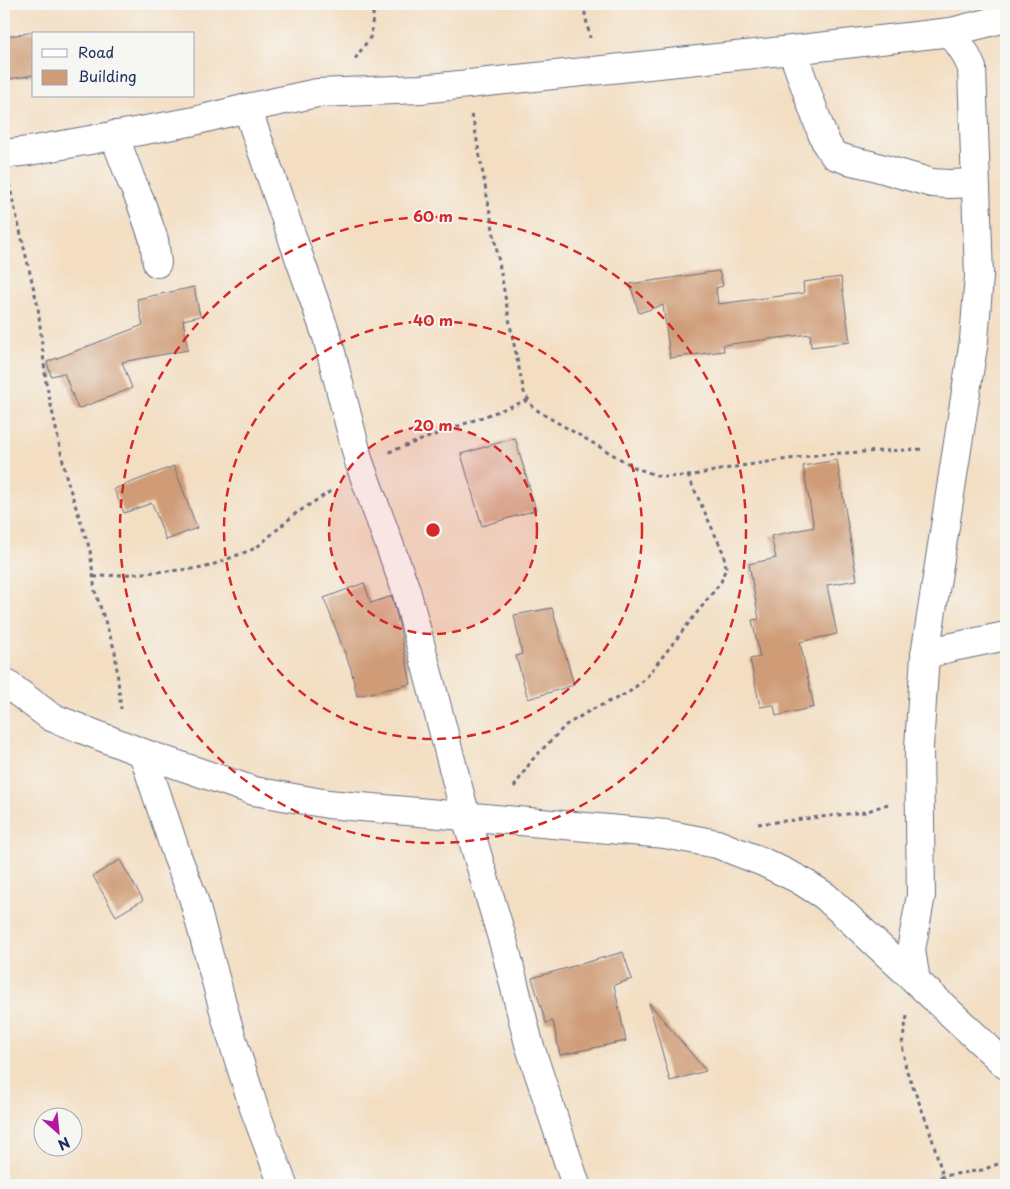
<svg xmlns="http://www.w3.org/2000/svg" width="1010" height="1189" viewBox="0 0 1010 1189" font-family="'Playpen Sans',sans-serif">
<rect width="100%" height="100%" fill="#f6f6f2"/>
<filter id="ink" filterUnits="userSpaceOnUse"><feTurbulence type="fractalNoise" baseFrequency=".02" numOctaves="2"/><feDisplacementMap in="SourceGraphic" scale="10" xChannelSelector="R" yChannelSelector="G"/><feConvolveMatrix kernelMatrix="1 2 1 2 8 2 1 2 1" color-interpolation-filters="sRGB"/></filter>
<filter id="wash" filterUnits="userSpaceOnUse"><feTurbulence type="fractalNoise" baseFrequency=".0096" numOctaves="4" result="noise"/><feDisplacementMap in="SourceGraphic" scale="20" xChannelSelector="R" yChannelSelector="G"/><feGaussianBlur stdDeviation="1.12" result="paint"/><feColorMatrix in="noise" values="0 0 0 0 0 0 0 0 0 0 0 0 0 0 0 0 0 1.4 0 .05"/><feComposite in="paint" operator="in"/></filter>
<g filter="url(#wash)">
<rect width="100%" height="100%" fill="#f3dec2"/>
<g id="blocks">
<g fill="#cf9c77">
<polygon points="34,32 34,75 4,80 4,37"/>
<polygon points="719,271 723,286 716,288 718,304 804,293 803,282 841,277 850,342 811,347 810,334 723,345 724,351 670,358 663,305 639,313 630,284"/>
<polygon points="194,287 200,316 183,320 188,350 122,362 132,388 78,409 64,373 51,376 47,362 143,325 137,299"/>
<polygon points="515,438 536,510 482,526 461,454"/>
<polygon points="837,460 857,580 827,585 837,634 800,642 814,707 776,716 774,705 760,707 750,659 760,657 752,620 759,619 749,564 776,558 771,536 814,527 803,466"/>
<polygon points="174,466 197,528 166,540 152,503 124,513 114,489"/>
<polygon points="364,583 371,603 392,596 399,625 411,684 357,696 351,669 324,598"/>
<polygon points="552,608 574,685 528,699 516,656 522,654 514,615"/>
<polygon points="120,860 143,900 116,916 93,876"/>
<polygon points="623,952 632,979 614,985 626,1041 560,1055 553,1021 546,1023 532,978"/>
<polygon points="649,1003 706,1071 670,1081"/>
</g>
</g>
</g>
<g filter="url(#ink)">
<use href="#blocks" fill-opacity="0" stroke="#676c81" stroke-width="1"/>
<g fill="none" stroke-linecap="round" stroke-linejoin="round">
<defs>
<g id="minor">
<polyline points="792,50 821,131 827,145 834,155 848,160 870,165 932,183 949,184 975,183"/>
<polyline points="247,108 327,337 359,462 406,590 466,817 505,948 529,1044 576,1185"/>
<polyline points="114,135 131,180 140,200 154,240 157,263"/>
<polyline points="4,154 29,151 190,122 247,108 317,93 421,89 792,50 951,32 1006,18"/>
<polyline points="925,655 948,648 1006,636"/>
<polyline points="4,682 51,717 143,753 254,791 328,804 665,834 717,844 763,862 798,879 825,896 1006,1065"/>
<polyline points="143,753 177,856 193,897 229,1029 254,1108 283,1185"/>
<polyline points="916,981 911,950 921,895 919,747 925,655 974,340 979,276 972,68 965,53 951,32"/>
</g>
</defs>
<use href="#minor" stroke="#676c81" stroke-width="30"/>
<g stroke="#676c81" stroke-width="3" stroke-dasharray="4 4" stroke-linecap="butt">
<polyline points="583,4 590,38"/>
<polyline points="355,59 371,36 374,4"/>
<polyline points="471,115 474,124 512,335 524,392 532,406 541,413 636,468 661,477 688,476 741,466 823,454 924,449"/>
<polyline points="9,184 38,307 46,382 67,480 90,550 95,591 115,651 121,709"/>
<polyline points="389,452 528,400"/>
<polyline points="94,577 204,568 256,548 295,514 334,489"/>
<polyline points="514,787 532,760 566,725 591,710 628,693 645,679 721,582 726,567 723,552 688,476"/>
<polyline points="758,824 865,812 888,804"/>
<polyline points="907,1016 902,1044 906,1069 929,1128 943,1176 947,1185"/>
<polyline points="917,1185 943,1176 982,1170 1006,1161"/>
</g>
<use href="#minor" stroke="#fff" stroke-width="28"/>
</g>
</g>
<circle cx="433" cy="530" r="104" fill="#d62828" fill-opacity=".12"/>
<g fill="none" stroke="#d62828" stroke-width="2.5" stroke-dasharray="9 6">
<circle cx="433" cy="530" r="104"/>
<circle cx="433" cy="530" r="209"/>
<circle cx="433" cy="530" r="313"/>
</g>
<circle cx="433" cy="530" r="8" fill="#d62828" stroke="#f6f6f2" stroke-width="2.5"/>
<g font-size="15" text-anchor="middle" font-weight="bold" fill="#d62828" stroke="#f6f6f2" stroke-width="4" stroke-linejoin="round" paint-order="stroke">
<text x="433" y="222">60 m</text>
<text x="433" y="326">40 m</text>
<text x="433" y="431">20 m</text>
</g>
<rect width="1010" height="1189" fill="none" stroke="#f6f6f2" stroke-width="20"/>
<rect x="32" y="32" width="162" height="65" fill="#f6f6f2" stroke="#9ea6b7"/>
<rect x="42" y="49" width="25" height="8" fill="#ffffff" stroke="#9ea6b7"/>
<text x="78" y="58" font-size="15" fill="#1b2f5e">Road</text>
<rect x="42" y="70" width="25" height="15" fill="#cf9c77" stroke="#9ea6b7"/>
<text x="78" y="82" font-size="15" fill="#1b2f5e">Building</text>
<g transform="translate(58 1132) rotate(153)"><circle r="24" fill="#f6f6f2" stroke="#9ea6b7"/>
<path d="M0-4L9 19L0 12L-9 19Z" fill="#b5179e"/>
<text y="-8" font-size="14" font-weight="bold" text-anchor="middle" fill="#1b2f5e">N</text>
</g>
</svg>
